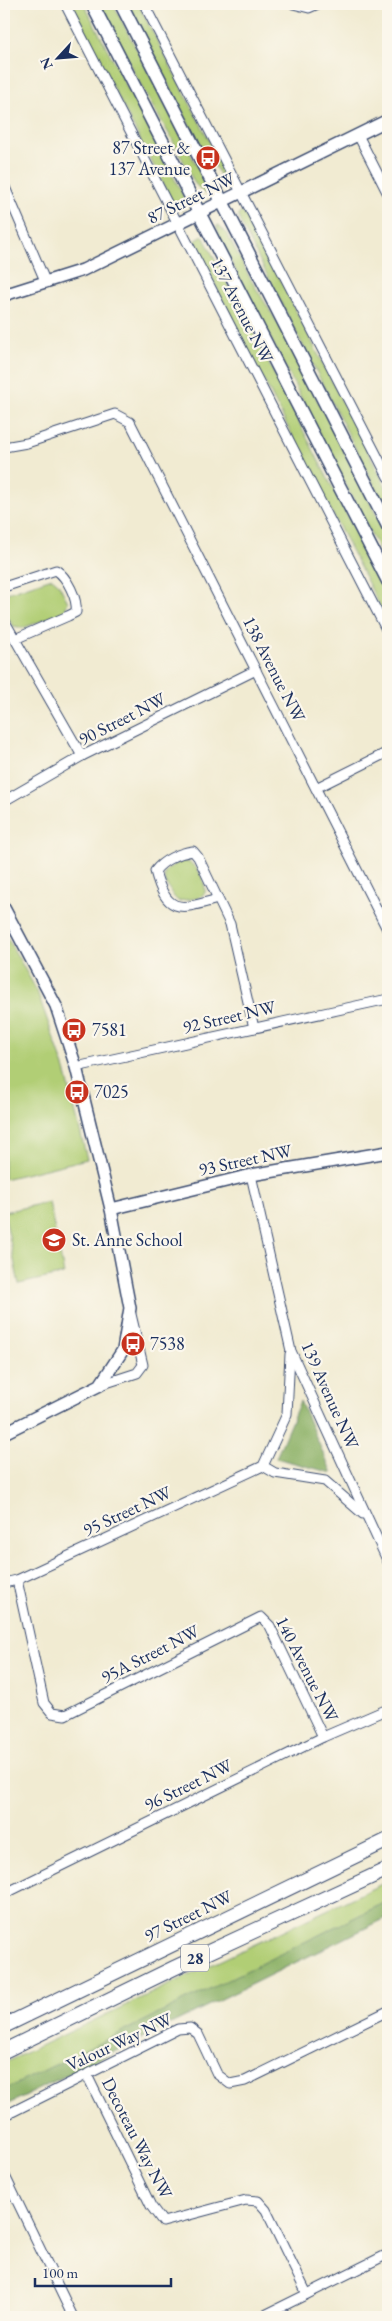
<svg xmlns="http://www.w3.org/2000/svg" width="392" height="2321" viewBox="0 0 392 2321" font-family="'EB Garamond',serif">
<rect width="100%" height="100%" fill="#fbf7ec"/>
<filter id="ink" filterUnits="userSpaceOnUse"><feTurbulence type="fractalNoise" baseFrequency=".02" numOctaves="2"/><feDisplacementMap in="SourceGraphic" scale="10" xChannelSelector="R" yChannelSelector="G"/><feConvolveMatrix kernelMatrix="1 2 1 2 8 2 1 2 1" color-interpolation-filters="sRGB"/></filter>
<filter id="wash" filterUnits="userSpaceOnUse"><feTurbulence type="fractalNoise" baseFrequency=".0096" numOctaves="4" result="noise"/><feDisplacementMap in="SourceGraphic" scale="20" xChannelSelector="R" yChannelSelector="G"/><feGaussianBlur stdDeviation="1.12" result="paint"/><feColorMatrix in="noise" values="0 0 0 0 0 0 0 0 0 0 0 0 0 0 0 0 0 1.4 0 .05"/><feComposite in="paint" operator="in"/></filter>
<g filter="url(#wash)">
<rect width="100%" height="100%" fill="#f1ebd2"/>
<g fill="#b1ce75" stroke="#667e6a">
<polygon points="70,4 84,4 183,195 184,207 181,210 172,201"/>
<polygon points="98,4 113,4 201,174 207,192 204,193 195,184 172,139 147,97"/>
<polygon points="127,4 138,4 221,163 227,181 224,182 210,158 207,159"/>
<polygon points="242,212 249,219 388,491 388,512 240,222 238,215"/>
<polygon points="219,225 227,234 251,280 279,325 388,538 388,567 219,238 217,226"/>
<polygon points="203,236 388,595 388,622 193,242"/>
<polygon points="52,578 58,583 68,602 64,612 23,628 13,626 4,610 4,594"/>
<path d="M182,861C196,861 206,880 205,893L199,898L178,901C173,897 171,892 168,887C158,871 169,868 182,861Z"/>
<polygon points="4,932 37,991 65,1070 87,1159 4,1179"/>
<polygon points="49,1202 64,1274 19,1284 4,1212"/>
<polygon points="388,1881 388,1917 4,2106 4,2063"/>
</g>
<g fill="#8cb166" stroke="#547062">
<polygon points="300,1401 332,1473 276,1458"/>
<polygon points="388,1901 388,1917 4,2106 4,2090"/>
</g>
</g>
<g filter="url(#ink)">
<g fill="none" stroke-linecap="round" stroke-linejoin="round">
<defs>
<g id="minor">
<polyline points="65,4 388,633"/>
<polyline points="144,4 388,477"/>
<polyline points="293,4 309,8 318,4"/>
<polyline points="358,135 388,194"/>
<polyline points="4,185 46,283"/>
<polyline points="4,447 27,443 115,414 130,422 388,931"/>
<path d="M4,587L56,570C67,577 78,599 76,612L68,616L15,639"/>
<polyline points="4,620 82,756"/>
<polyline points="316,788 388,752"/>
<polyline points="4,801 82,756 256,670"/>
<path d="M218,899C181,909 167,916 155,871C163,860 179,853 193,851L198,857L230,924L254,1028"/>
<polyline points="76,1067 388,999"/>
<polyline points="251,1175 291,1351 388,1562"/>
<polyline points="100,1385 137,1373 143,1365 130,1310"/>
<polyline points="263,1466 275,1473 325,1481 363,1514"/>
<polyline points="17,1580 44,1703 52,1713 65,1715 261,1617 270,1626 323,1737"/>
<polyline points="4,1583 17,1580 263,1466 287,1414 290,1354"/>
<polyline points="4,1894 323,1737 388,1709"/>
<polyline points="87,2075 151,2206 163,2222 246,2200 258,2201 266,2210 307,2294"/>
<polyline points="4,2116 178,2029 190,2028 198,2034 217,2074 230,2084 245,2081 388,2011"/>
<polyline points="4,2174 73,2317"/>
<polyline points="261,2317 388,2254"/>
</g>
<g id="tertiary">
<polyline points="4,295 83,270 388,120"/>
<polyline points="4,908 56,1006 76,1067 111,1209 130,1308 123,1350 100,1385 4,1433"/>
<polyline points="111,1209 251,1175 388,1152"/>
</g>
<g id="secondary">
<polyline points="92,4 388,581"/>
<polyline points="121,4 388,526"/>
</g>
<g id="primary">
<polyline points="4,2026 388,1840"/>
<polyline points="4,2051 174,1968 388,1869"/>
</g>
</defs>
<use href="#minor" stroke="#3b4b6f" stroke-width="11"/>
<use href="#tertiary" stroke="#3b4b6f" stroke-width="14"/>
<use href="#secondary" stroke="#3b4b6f" stroke-width="15"/>
<use href="#primary" stroke="#3b4b6f" stroke-width="16"/>
<use href="#minor" stroke="#fff" stroke-width="9"/>
<use href="#tertiary" stroke="#fff" stroke-width="11"/>
<use href="#secondary" stroke="#fff" stroke-width="12"/>
<use href="#primary" stroke="#fff" stroke-width="14"/>
</g>
</g>
<defs>
<symbol id="bus-disc" viewBox="-11 -11 22 22"><circle r="9.5" fill="#c8321e" stroke="#fbf7ec"/><path d="M-5-6H5V4H4V6H2V4H-2V6H-4V4H-5ZM-3.5-4V0h7V-4ZM-3.5 1.2v1.5H-2V1.2ZM2 1.2v1.5H3.5V1.2Z" fill="#fff"/></symbol>
<symbol id="school-disc" viewBox="-11 -11 22 22"><circle r="9.5" fill="#c8321e" stroke="#fbf7ec"/><path d="M0-5L7-2L0 1L-7-2ZM-4 1L0 2.5L4 1V4Q0 6-4 4Z" fill="#fff"/></symbol>
</defs>
<g fill-rule="evenodd">
<use href="#bus-disc" x="194" y="144" width="28" height="28"/>
<use href="#bus-disc" x="60" y="1016" width="28" height="28"/>
<use href="#bus-disc" x="63" y="1078" width="28" height="28"/>
<use href="#school-disc" x="40" y="1226" width="28" height="28"/>
<use href="#bus-disc" x="119" y="1330" width="28" height="28"/>
</g>
<g text-anchor="middle" stroke-width="4.5" stroke-linejoin="round" paint-order="stroke">
<rect fill="#fbf7ec" stroke="#5e6b89" stroke-width="1" x="181" y="1944.5" width="28" height="27" rx="4"/>
<g font-size="16" font-weight="bold" fill="#1b2f5e">
<text x="195" y="1964">28</text>
</g>
<g font-size="18" fill="#1b2f5e" stroke="#fbf7ec" text-anchor="start">
<text x="190" y="154" text-anchor="end">87 Street &amp;<tspan x="190" dy="21">137 Avenue</tspan></text>
<text x="92" y="1036">7581</text>
<text x="94" y="1098">7025</text>
<text x="72" y="1246">St. Anne School</text>
<text x="150" y="1350">7538</text>
</g>
<g font-size="18" fill="#1b2f5e" stroke="#fbf7ec">
<text transform="translate(191 198) rotate(-26)" y="6">87 Street NW</text>
<text transform="translate(242 310) rotate(63)" y="6">137 Avenue NW</text>
<text transform="translate(274 669) rotate(63)" y="6">138 Avenue NW</text>
<text transform="translate(122 719) rotate(-27)" y="6">90 Street NW</text>
<text transform="translate(229 1017) rotate(-13)" y="6">92 Street NW</text>
<text transform="translate(245 1160) rotate(-12)" y="6">93 Street NW</text>
<text transform="translate(330 1395) rotate(66)" y="6">139 Avenue NW</text>
<text transform="translate(127 1511) rotate(-25)" y="6">95 Street NW</text>
<text transform="translate(150 1654) rotate(-27)" y="6">95A Street NW</text>
<text transform="translate(307 1669) rotate(63)" y="6">140 Avenue NW</text>
<text transform="translate(188 1785) rotate(-26)" y="6">96 Street NW</text>
<text transform="translate(188 1916) rotate(-26)" y="6">97 Street NW</text>
<text transform="translate(119 2042) rotate(-25)" y="6">Valour Way NW</text>
<text transform="translate(137 2138) rotate(63)" y="6">Decoteau Way NW</text>
</g>
</g>
<rect width="392" height="2321" fill="none" stroke="#fbf7ec" stroke-width="20"/>
<g transform="translate(58 58) rotate(244)" stroke="#fbf7ec" stroke-width="4" paint-order="stroke">
<path d="M0-4L9 19L0 12L-9 19Z" fill="#1b2f5e"/>
<text y="-8" font-size="14" font-weight="bold" text-anchor="middle" fill="#1b2f5e">N</text>
</g>
<path d="M35 2278v8h136v-8" fill="none" stroke="#1b2f5e" stroke-width="2.5"/>
<text x="42" y="2278" font-size="15" fill="#1b2f5e" stroke="#fbf7ec" stroke-width="4" paint-order="stroke">100 m</text>
</svg>
